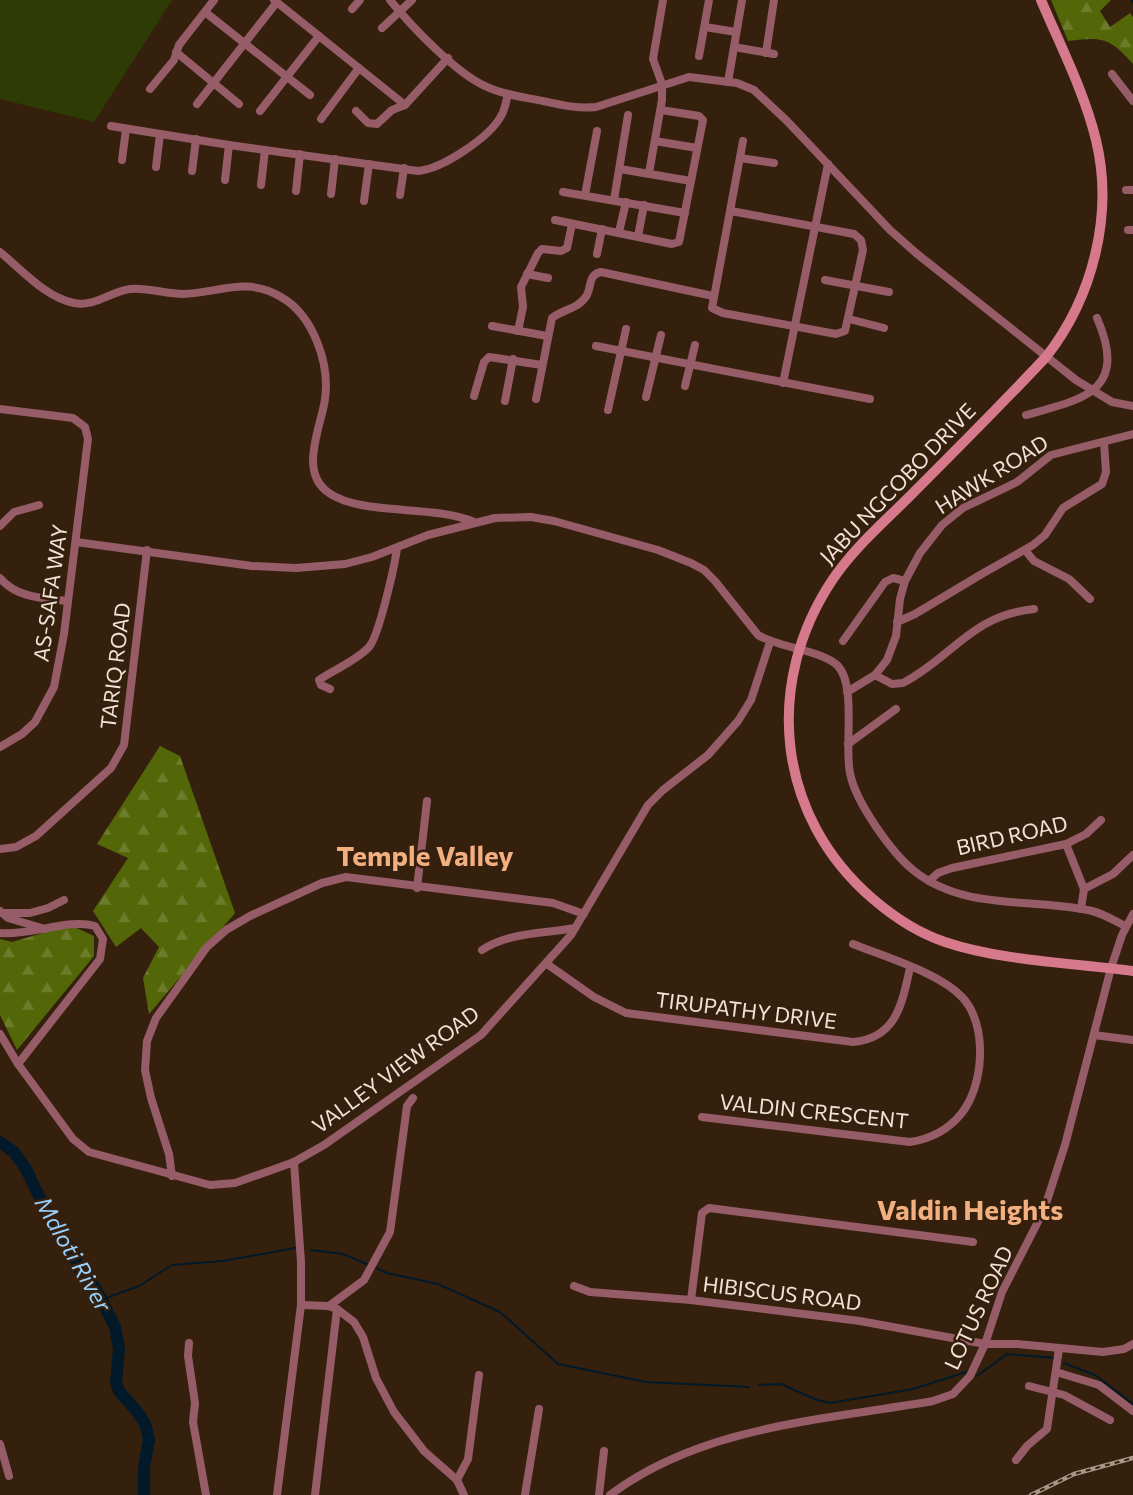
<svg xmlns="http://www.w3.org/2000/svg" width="1133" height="1495" viewBox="0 0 1133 1495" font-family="Commissioner,sans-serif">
<defs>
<pattern id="forest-firs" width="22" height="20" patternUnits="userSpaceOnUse" patternTransform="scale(1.75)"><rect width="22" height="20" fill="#536608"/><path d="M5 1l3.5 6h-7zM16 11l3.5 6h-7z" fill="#6c7c2b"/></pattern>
</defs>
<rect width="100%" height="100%" fill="#35200d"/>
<polygon fill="#2f3b05" points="0,0 172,0 94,122 0,99"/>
<g fill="url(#forest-firs)">
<path d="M1051,0H1111L1100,11L1110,27L1130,13L1133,17V64C1109,37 1102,37 1068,41Z"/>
<polygon points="160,746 180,756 235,913 149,1014 143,978 159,947 141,928 116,947 93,911 128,858 97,844"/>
<polygon points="70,925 94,936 94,956 17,1050 0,1015 0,939 12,942"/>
</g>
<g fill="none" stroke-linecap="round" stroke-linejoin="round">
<g stroke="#011929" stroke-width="2">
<polyline points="1131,0 1133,2"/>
<polyline points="311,1250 343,1254 369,1265"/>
<polyline points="374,1267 387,1273 438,1284 500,1312 558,1364 646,1382 749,1387"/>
<polyline points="101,1300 139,1286 172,1265 223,1261 295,1248"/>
<polyline points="1064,1363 1095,1375 1133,1404"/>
<polyline points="977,1376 1007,1354 1054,1358"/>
<polyline points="759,1385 781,1384 817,1400 830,1403 913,1389 966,1372"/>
</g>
<polyline stroke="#011929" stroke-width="12" points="0,1142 14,1152 26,1169 54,1227 72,1251 81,1273 96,1289 115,1327 119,1349 116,1383 119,1391 139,1414 146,1426 149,1440 144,1467 144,1495"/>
<g stroke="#965c67" stroke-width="8">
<polyline points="274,0 405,105"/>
<path d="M390,0C411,26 456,73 485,86C503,95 524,97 543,101C561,105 578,109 596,107L689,77L737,83L754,90L787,121L890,230L916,253L1076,380L1112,402L1133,406"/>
<polyline points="352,9 360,0"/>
<polyline points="205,12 310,95"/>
<polyline points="705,27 736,32"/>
<polyline points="382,28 412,0"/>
<polyline points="734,47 774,54"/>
<polyline points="176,52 239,104"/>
<polyline points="766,53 774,0"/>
<polyline points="699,56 709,0"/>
<polyline points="1112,74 1133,101"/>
<polyline points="728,82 742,0"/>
<polyline points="150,89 174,60 179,45 214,0"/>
<polyline points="197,104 277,2"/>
<polyline points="260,111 319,36"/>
<polyline points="356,111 368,123 377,124 392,110 405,105 448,58"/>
<polyline points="321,119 359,68"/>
<path d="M111,126L229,145L418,171C442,169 490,137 501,116C505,110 506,101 508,94"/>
<polyline points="655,141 697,148"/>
<polyline points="740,158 774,163"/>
<polyline points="122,160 126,129"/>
<polyline points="156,167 160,134"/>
<polyline points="620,169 691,181"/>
<polyline points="192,171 196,139"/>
<polyline points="649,173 662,100 662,84 653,59 663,0"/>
<polyline points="225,180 229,145"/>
<polyline points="261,185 265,150"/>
<polyline points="1126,190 1133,190"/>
<polyline points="296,191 300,154"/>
<polyline points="563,192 685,213"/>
<polyline points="331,194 335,159"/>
<polyline points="400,195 404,168"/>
<polyline points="585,195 597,131"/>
<polyline points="614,200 628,115"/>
<polyline points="364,201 369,164"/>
<polyline points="731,211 854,234 861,240 863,250 845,331 836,334 723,313 712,308 743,141"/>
<polyline points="555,220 672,244 679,242 703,120 699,116 661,110"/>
<polyline points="1128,230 1133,230"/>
<polyline points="619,232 626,202"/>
<polyline points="638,236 644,205"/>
<path d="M0,252C21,269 46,298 74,303C94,307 110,292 130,289C147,287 165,294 183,294C219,293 246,276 281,297C313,315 330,363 325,399C321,428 298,472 329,493C362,516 431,504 474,522"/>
<polyline points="597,254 602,229"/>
<polyline points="527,274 548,278"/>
<polyline points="825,280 889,292"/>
<polyline points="849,319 884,328"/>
<polyline points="492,326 547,336"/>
<polyline points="518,331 523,307 521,287 538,253 542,249 561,251 567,248 572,224"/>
<polyline points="596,346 870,399"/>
<polyline points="783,383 828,164"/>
<polyline points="685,386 695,345"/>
<polyline points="474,396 484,362 489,357 542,365"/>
<polyline points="646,397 661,335"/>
<path d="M536,399L552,318C563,309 579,309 587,295C592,285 588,275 601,272L713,296"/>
<polyline points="505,401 513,359"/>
<polyline points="0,409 73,418 85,427 88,439 64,634 54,687 35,722 22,734 0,747"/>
<polyline points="608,410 626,329"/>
<path d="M1026,415C1083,399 1129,392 1097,318"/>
<polyline points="0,526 14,512 39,505"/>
<path d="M76,542L252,566L296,568L345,564L372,557L428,535L495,518L531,517L554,521L658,550L691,563L704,570L715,581L758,635C779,648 821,650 837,665C857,684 844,746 850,773C855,801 891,852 913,870C964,912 1033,897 1092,911C1104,914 1115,921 1125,926"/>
<polyline points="1025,550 1034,561 1069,579 1090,599"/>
<path d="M0,578C17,598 43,598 67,601"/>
<polyline points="897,622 915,614 980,575 1033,545 1045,535 1063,508 1102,484 1106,472 1104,443"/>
<polyline points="843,641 885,582 893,578 905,581"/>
<path d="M875,675L892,684L903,683C954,656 970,616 1034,609"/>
<path d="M330,689L321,685L319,680C335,669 356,661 369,647C379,636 395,564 397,548"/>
<polyline points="847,692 875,675 887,660 896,636 900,599 905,581 920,553 942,525 963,508 1017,482 1051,455 1133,434"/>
<polyline points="848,744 896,709"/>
<polyline points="1066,844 1084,889"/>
<polyline points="0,849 16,847 36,836 111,768 124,745 147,550"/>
<polyline points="929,881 938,873 952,868 1066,844 1086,834 1101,820"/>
<polyline points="417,888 427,801"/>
<polyline points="1084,889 1113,874 1133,855"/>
<polyline points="1081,909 1084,889"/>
<polyline points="0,911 8,918 45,929"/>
<polyline points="2,913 30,913 48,908 64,900"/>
<path d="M0,933C30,936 69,918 95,926L103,939L100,959L18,1064"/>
<path d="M482,950C509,932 543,934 575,928"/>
<path d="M547,964L594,997L626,1013L853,1042C897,1038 902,1003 910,968"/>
<polyline points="0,1034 18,1064 73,1139 89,1152 210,1185 235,1183 269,1171 294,1162 324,1145 481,1035 571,935 648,805 663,790 708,755 738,721 751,700 770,642"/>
<polyline points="1094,1035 1133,1040"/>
<path d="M702,1117L910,1142C930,1139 948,1130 961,1114C984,1086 988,1026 963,998C940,973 885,957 853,944"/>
<polyline points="172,1176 169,1154 151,1098 145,1070 147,1041 156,1018 207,947 226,930 250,916 322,883 346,877 553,903 584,914"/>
<polyline points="574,1286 590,1292 691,1300 860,1321 985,1344 1017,1344 1103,1352 1124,1349 1133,1344"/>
<polyline points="691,1300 702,1213 709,1208 973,1242"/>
<polyline points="301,1305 329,1306 337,1309 354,1322 363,1337 376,1378 394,1412 424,1451 457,1480 464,1495"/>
<polyline points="329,1306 364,1280 390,1232 407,1106 413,1098"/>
<polyline points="189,1343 188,1356 195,1403 193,1422 206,1495"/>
<polyline points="1056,1372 1099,1385 1133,1411"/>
<polyline points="1029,1386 1064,1395 1110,1420"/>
<polyline points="0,1444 9,1476"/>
<polyline points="1016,1460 1027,1446 1047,1429 1059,1349"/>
<polyline points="457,1480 468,1459 479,1375"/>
<polyline points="277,1495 301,1305 301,1262 294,1162"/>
<polyline points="315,1495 337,1309"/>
<polyline points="525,1495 539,1409"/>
<polyline points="599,1495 604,1451"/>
<path d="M610,1495C702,1426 824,1420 933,1401L953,1394L970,1376L985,1344L1002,1292L1044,1210L1065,1145L1111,968L1122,935L1133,914"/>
</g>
<path stroke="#d6798c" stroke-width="10" d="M1041,0C1060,45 1084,91 1096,140C1114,214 1093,297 1046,357C1001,405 955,451 909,497C883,523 854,548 833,579C763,683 776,816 873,899C894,917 918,933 945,942C1001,961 1074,963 1133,971"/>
<defs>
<polyline id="rail" points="1031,1495 1074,1474 1133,1458"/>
</defs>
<use href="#rail" stroke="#a89789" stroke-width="4.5"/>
<use href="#rail" stroke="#35200d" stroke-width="2" stroke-dasharray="5" stroke-linecap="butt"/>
</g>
<g text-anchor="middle" stroke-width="5" stroke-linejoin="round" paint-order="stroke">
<g font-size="21" fill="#f1e2d7" stroke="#35200d">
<text transform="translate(992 475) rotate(-32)" y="7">HAWK ROAD</text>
<text transform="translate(898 484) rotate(-46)" y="7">JABU NGCOBO DRIVE</text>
<text transform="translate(51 593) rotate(-82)" y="7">AS-SAFA WAY</text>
<text transform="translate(116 666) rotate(-83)" y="7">TARIQ ROAD</text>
<text transform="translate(1012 836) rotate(-13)" y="7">BIRD ROAD</text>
<text transform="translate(746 1011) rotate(7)" y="7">TIRUPATHY DRIVE</text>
<text transform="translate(396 1070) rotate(-36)" y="7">VALLEY VIEW ROAD</text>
<text transform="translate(814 1112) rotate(6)" y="7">VALDIN CRESCENT</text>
<text transform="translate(782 1294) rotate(7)" y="7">HIBISCUS ROAD</text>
<text transform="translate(979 1308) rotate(-65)" y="7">LOTUS ROAD</text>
</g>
<g font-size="23" font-style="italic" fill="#97d1fd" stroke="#35200d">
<text transform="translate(73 1254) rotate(60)" y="8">Mdloti River</text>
</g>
<g font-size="28" font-weight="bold" fill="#f2af80" stroke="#35200d">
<text x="425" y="866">Temple Valley</text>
<text x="970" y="1220">Valdin Heights</text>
</g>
</g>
</svg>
